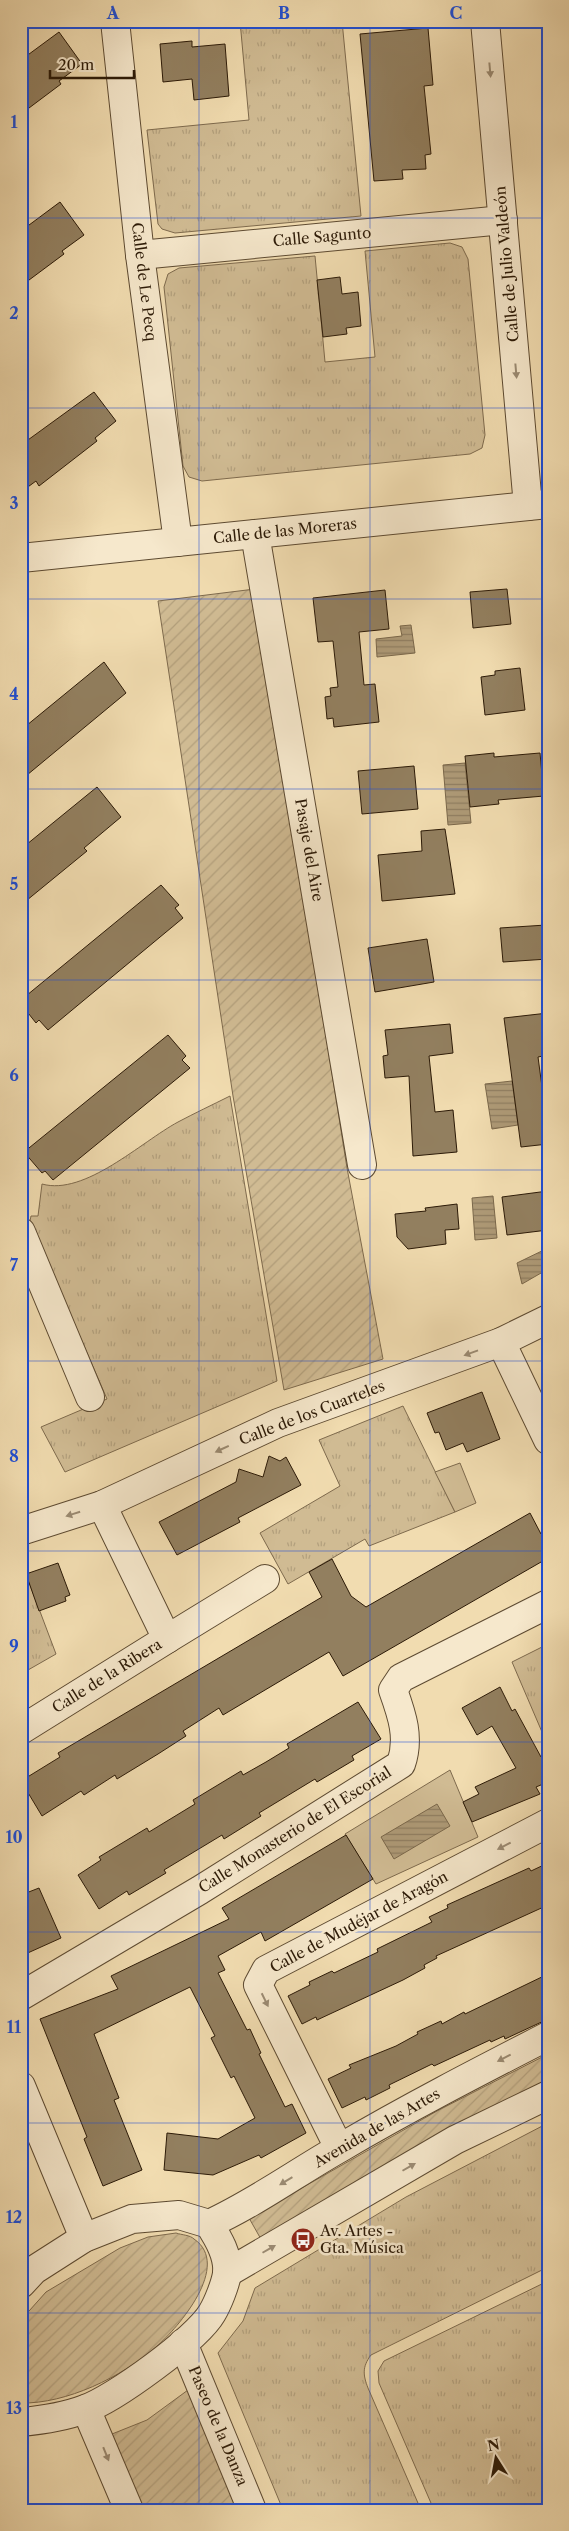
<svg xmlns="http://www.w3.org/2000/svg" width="569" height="2531" viewBox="0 0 569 2531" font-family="'Libre Caslon Text',serif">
<defs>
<pattern id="grass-tufts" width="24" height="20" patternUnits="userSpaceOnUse" patternTransform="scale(1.25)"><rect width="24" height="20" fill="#d0bb93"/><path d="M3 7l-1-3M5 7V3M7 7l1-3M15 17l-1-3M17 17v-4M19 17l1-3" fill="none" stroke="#b3a07d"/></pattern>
<pattern id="garden-furrows" width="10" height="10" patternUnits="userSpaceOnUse" patternTransform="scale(1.25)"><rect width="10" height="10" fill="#d0bb93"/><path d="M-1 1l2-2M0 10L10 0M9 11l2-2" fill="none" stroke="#b3a07d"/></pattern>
<pattern id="water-rules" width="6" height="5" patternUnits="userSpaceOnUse" patternTransform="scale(1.25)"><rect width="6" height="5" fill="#ae9a77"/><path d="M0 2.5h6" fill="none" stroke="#8e7d60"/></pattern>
</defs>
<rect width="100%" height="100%" fill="#f1dcb0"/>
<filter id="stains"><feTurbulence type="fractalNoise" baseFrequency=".004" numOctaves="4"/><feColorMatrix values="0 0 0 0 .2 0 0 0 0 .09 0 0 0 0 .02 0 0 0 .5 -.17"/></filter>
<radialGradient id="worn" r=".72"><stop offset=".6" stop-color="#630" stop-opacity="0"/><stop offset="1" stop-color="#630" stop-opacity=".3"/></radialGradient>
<g fill="url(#grass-tufts)" stroke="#7e6a4d">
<polygon points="240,21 342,21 361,216 175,233 162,229 158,224 147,130 249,120"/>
<polygon points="450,243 462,247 468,259 485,435 482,448 470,454 202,481 189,477 183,466 164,287 168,274 179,268 315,256 325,362 375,357 365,251"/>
<path d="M230,1096L277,1381L65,1472L41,1427L107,1399L30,1221L31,1216H38L42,1184C85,1196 141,1142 178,1122C195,1113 212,1105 230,1096Z"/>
<polygon points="403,1406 455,1512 369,1546 365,1539 288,1584 260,1533 340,1486 319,1440"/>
<polygon points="21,1561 56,1654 21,1674"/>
<polygon points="548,1644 548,1746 512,1662"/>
<path d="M548,2123V2267L371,2355C362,2367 363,2375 368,2388L421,2510H283L218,2353L243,2321L255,2288L406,2197Z"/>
<polygon points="548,2281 548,2510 434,2510 379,2383 378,2371 384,2361"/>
</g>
<g fill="url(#garden-furrows)" stroke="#7e6a4d">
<polygon points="255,589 347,1168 383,1359 284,1390 233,1096 158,601"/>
<polygon points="548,2054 548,2080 448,2130 262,2241 249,2218 437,2111"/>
<path d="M176,2233C182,2235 190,2235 194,2239C232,2265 179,2327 156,2347C122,2377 66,2404 21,2403V2320L46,2292L120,2248L148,2237Z"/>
<polygon points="188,2390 238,2510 143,2510 112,2434 147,2420"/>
</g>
<g fill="#d0bb93" stroke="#7e6a4d">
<polygon points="460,1463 476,1503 455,1512 435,1472"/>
<polygon points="450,1770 478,1837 376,1884 345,1834"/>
</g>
<g fill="url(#water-rules)" stroke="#7a674a">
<polygon points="411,625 415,653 377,657 376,639 402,636 400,626"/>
<polygon points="465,763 471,823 448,825 443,765"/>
<polygon points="512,1081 518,1125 492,1129 485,1084"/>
<polygon points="493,1196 497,1238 475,1240 472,1198"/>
<polygon points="548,1248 548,1269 522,1284 517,1263"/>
<polygon points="437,1804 450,1826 394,1859 381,1837"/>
</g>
<g fill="#927f5f" stroke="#2c1a07">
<polygon points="428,28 433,85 424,86 431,154 425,155 426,169 402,170 403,179 374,181 360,34"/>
<polygon points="59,32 82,64 59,81 61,84 21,114 21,60"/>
<polygon points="192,41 192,47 225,44 229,96 194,100 192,79 163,82 160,44"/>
<polygon points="60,202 84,235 62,251 64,254 21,286 21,231"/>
<polygon points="340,277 342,294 358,292 361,326 346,328 347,334 323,337 317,280"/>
<polygon points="94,392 116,421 95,438 97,441 39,486 36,481 21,492 21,445"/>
<polygon points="507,589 511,624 473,628 470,592"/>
<polygon points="385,590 389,629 359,632 364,685 375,684 379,722 334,727 333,718 327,719 325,697 331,696 330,688 338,687 333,641 318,642 313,598"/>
<polygon points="104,662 126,693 21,780 21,730"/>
<polygon points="520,668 525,710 485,715 481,677 495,675 495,671"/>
<polygon points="494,753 494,757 540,753 544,796 498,800 499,804 470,807 465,756"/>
<polygon points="414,766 418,809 362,814 358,771"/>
<polygon points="97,787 121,817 84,848 87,851 21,905 21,849"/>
<polygon points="445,829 455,894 382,901 378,855 422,851 421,831"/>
<polygon points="161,885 179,905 175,908 183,918 48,1030 39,1020 36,1023 21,1004 21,1000"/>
<polygon points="546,925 548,959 503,962 500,928"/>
<polygon points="427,939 434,982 375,992 368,948"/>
<polygon points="548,1013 548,1055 538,1057 544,1102 548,1102 548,1144 521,1147 504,1018"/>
<polygon points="450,1024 453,1053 429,1056 435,1112 453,1110 457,1152 413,1156 409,1076 385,1078 383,1056 388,1055 385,1030"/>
<polygon points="168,1035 186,1056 182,1060 190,1068 53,1180 45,1171 42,1173 24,1152"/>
<polygon points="548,1191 548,1230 507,1235 502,1197"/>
<polygon points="457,1204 459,1229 445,1230 446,1244 408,1249 397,1237 395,1214 426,1211 425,1208"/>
<polygon points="482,1392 500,1439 467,1452 463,1443 446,1450 439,1432 435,1433 427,1413"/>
<polygon points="269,1456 280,1461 286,1457 301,1485 238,1518 240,1522 177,1555 159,1522 236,1482 239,1469 263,1477"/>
<polygon points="530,1513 541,1534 548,1530 548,1558 343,1676 329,1652 223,1715 219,1708 183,1731 186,1736 158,1754 117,1779 115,1775 84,1795 81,1791 42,1816 21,1781 60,1757 58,1753 322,1597 309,1572 332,1559 351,1596 366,1607"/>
<polygon points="58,1563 70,1595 65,1597 66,1601 39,1611 26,1574"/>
<polygon points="500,1687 512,1711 515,1709 541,1757 548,1754 548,1782 536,1787 540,1794 472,1822 463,1802 479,1794 475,1787 516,1768 492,1726 477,1735 462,1708"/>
<polygon points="358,1702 381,1739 352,1756 354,1760 317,1782 315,1779 259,1813 261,1816 224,1839 222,1835 164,1870 166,1873 129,1895 127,1891 99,1909 78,1875 101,1860 99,1857 147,1828 149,1832 195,1804 193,1800 241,1771 243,1775 266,1762 289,1748 287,1744"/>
<polygon points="346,1835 373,1879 265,1941 261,1932 218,1956 225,1970 218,1973 247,2030 250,2029 261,2053 259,2054 285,2107 292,2104 306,2133 261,2158 259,2155 213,2175 164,2170 167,2133 218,2139 255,2118 234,2076 231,2078 211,2038 215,2036 190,1987 94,2034 119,2098 114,2100 142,2170 103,2186 84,2139 87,2137 40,2019 118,1989 111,1976 229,1919 222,1908"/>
<polygon points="548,1863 548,1905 436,1956 437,1958 424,1965 425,1968 403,1980 317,2020 316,2017 302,2024 288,1996 310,1985 309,1982 332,1971 334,1973 378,1952 377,1949 432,1922 429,1917 448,1908 447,1905 529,1868 531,1871"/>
<polygon points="39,1888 61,1938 21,1956 21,1895"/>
<polygon points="548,1974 548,2019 505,2039 504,2036 491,2042 490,2040 434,2066 432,2064 389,2085 390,2088 366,2100 365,2097 342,2108 328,2079 351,2068 349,2065 396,2046 418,2034 417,2032 441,2021 442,2024 464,2012 465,2014"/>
</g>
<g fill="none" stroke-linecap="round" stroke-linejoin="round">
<defs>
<g id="street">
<polyline points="115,21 140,255 178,542"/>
<polyline points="485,21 528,506"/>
<polyline points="140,255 503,220"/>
<polyline points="255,534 362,1165"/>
<polyline points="21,558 548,504"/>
<polyline points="21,1232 90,1397"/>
<polyline points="501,1342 548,1440"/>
<polyline points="21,1531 102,1505 278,1423 501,1342 548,1319"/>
<polyline points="167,1639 265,1579"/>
<polyline points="21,1730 167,1639 102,1505"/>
<path d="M21,1996L200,1890L401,1764C410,1738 402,1715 393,1690L401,1678L548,1604"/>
<polyline points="21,2086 84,2238"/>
<polyline points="339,2148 258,1985 266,1970 548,1823"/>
<path d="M209,2224C255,2203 296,2173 340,2148C408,2108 478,2072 548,2036"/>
<polyline points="227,2273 455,2140 548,2095"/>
<path d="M21,2284L34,2270L84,2238L132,2219L179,2215L209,2224C218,2238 229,2256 227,2274C225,2285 218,2303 212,2313C197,2339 114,2399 85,2409C64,2417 43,2420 21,2422"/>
<polyline points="183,2343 252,2510"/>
<polyline points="86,2409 129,2510"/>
</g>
</defs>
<use href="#street" stroke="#5d4a31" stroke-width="30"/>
<use href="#street" stroke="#f6e8cc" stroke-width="28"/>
</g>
<defs><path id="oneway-solid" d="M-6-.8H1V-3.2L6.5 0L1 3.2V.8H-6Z" transform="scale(1.25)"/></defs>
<g fill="#9b8b73">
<use href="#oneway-solid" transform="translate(490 70) rotate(85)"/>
<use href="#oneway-solid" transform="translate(516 371) rotate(85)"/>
<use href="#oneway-solid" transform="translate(471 1353) rotate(160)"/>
<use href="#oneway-solid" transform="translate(222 1449) rotate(155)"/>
<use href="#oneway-solid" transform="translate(73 1514) rotate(162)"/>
<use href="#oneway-solid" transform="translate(504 1846) rotate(153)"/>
<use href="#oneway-solid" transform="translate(265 2000) rotate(64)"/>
<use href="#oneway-solid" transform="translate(504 2058) rotate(153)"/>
<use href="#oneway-solid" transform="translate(409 2167) rotate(-30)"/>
<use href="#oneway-solid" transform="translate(286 2181) rotate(149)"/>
<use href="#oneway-solid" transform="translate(269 2249) rotate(-30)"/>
<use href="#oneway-solid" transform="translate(106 2454) rotate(68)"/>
</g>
<path fill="none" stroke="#1d4ed8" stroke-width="1" stroke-opacity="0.55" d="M199,21V2510M370,21V2510M21,218H548M21,408H548M21,599H548M21,789H548M21,980H548M21,1170H548M21,1361H548M21,1551H548M21,1742H548M21,1932H548M21,2123H548M21,2313H548"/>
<defs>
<symbol id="bus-disc" viewBox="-11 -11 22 22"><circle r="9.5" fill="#8f2418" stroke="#f6e8cc"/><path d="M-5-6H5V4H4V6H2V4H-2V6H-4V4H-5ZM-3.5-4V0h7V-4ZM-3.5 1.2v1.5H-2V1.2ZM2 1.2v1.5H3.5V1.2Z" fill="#fff"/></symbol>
</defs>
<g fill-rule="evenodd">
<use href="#bus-disc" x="289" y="2226" width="28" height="28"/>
</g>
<g text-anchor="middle" stroke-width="5" stroke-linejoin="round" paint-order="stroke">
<g font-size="15" fill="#2c1a07" stroke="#f6e8cc">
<text transform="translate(322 237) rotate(-5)" y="5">Calle Sagunto</text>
<text transform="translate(507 264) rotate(-95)" y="5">Calle de Julio Valdeón</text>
<text transform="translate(144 282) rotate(83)" y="5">Calle de Le Pecq</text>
<text transform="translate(285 531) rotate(-6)" y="5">Calle de las Moreras</text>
<text transform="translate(309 850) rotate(80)" y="5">Pasaje del Aire</text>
<text transform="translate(312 1413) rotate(-21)" y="5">Calle de los Cuarteles</text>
<text transform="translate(107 1676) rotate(-32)" y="5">Calle de la Ribera</text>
<text transform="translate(295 1830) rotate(-32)" y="5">Calle Monasterio de El Escorial</text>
<text transform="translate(359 1922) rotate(-28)" y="5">Calle de Mudéjar de Aragón</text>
<text transform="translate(377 2128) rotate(-30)" y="5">Avenida de las Artes</text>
<text transform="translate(218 2426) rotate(67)" y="5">Paseo de la Danza</text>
</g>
<g font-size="15" fill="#2c1a07" stroke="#f6e8cc" text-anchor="start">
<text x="320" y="2236">Av. Artes -<tspan x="320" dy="17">Gta. Música</tspan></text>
</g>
</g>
<rect width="569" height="2531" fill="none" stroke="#f1dcb0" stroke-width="55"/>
<g transform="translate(496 2458) rotate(349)" stroke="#f6e8cc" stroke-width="4" paint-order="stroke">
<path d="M0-4L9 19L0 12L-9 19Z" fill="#2c1a07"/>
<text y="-8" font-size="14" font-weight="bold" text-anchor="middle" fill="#2c1a07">N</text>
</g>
<path d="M50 70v8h84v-8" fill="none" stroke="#2c1a07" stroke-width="2.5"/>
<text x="58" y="70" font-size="15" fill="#2c1a07" stroke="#f6e8cc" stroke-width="4" paint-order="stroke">20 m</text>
<rect x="28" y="28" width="514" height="2476" fill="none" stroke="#1d4ed8" stroke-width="2"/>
<g font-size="16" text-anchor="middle" font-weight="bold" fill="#1d4ed8">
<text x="113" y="19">A</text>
<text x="284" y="19">B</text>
<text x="456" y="19">C</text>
<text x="14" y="128">1</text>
<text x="14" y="319">2</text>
<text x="14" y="509">3</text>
<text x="14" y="700">4</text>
<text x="14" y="890">5</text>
<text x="14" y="1081">6</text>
<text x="14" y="1271">7</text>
<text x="14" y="1462">8</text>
<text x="14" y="1652">9</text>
<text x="14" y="1843">10</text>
<text x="14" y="2033">11</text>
<text x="14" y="2223">12</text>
<text x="14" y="2414">13</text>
</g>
<rect width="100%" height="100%" filter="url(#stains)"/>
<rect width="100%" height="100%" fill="url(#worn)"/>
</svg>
